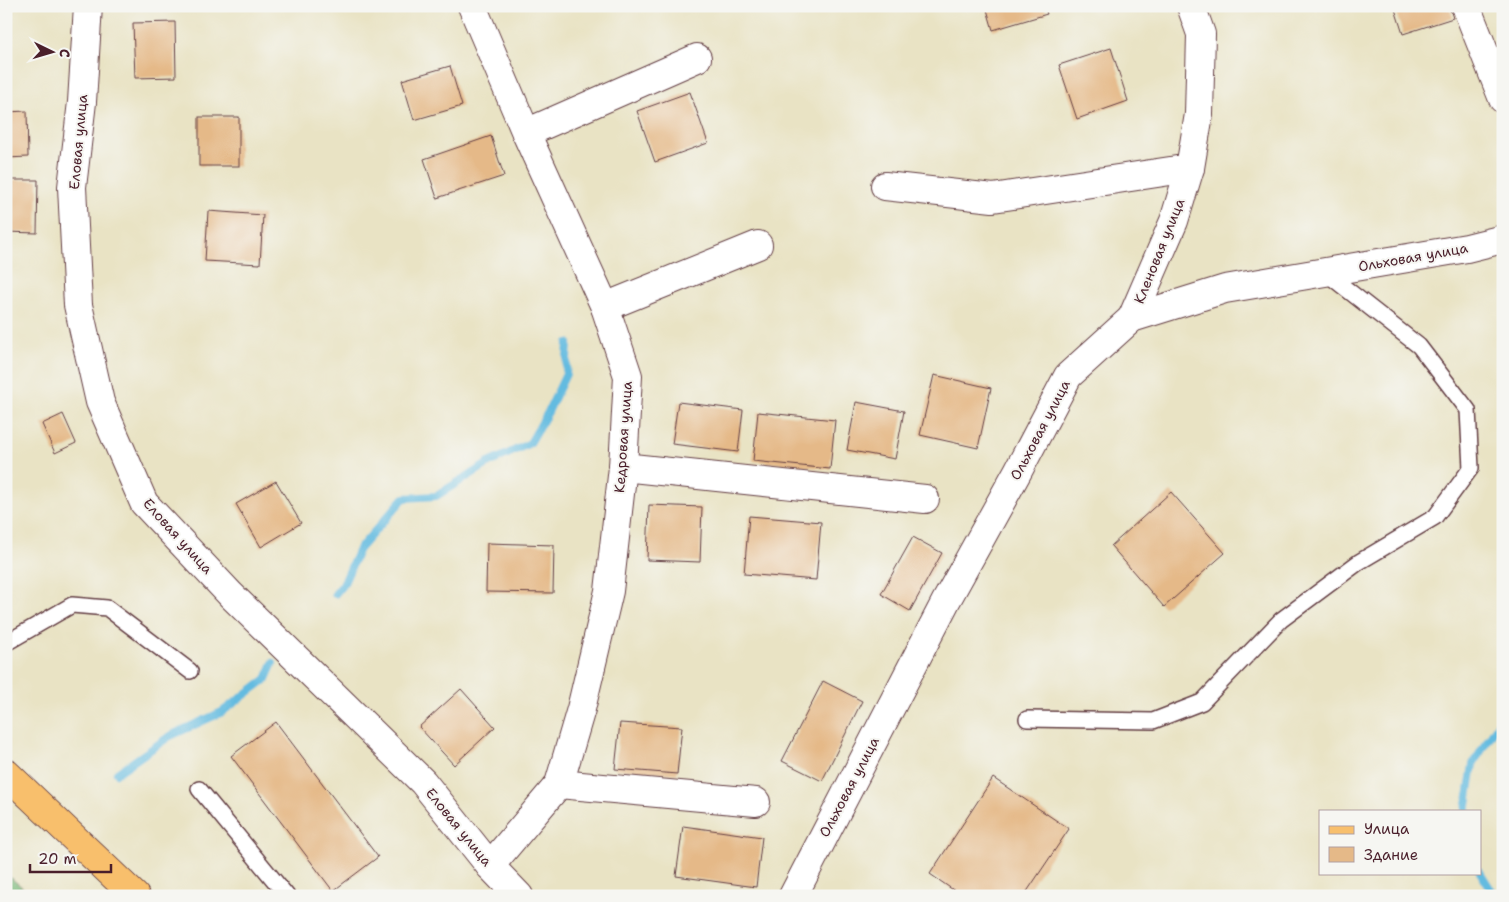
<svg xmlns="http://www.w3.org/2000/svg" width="1509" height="902" viewBox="0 0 1509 902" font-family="'Shantell Sans',sans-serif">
<defs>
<pattern id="forest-firs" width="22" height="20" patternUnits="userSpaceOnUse" patternTransform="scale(1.25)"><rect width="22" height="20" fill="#7bb97a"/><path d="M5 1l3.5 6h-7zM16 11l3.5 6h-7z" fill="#679664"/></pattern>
</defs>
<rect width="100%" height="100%" fill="#f6f6f2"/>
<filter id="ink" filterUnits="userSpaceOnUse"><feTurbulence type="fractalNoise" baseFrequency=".02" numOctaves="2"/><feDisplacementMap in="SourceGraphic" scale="10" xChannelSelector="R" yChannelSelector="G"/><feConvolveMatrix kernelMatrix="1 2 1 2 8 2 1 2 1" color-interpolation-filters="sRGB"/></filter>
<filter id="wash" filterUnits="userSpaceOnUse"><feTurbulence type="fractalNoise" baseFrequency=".0096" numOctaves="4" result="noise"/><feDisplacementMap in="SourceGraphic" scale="20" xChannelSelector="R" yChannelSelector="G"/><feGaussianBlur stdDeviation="1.12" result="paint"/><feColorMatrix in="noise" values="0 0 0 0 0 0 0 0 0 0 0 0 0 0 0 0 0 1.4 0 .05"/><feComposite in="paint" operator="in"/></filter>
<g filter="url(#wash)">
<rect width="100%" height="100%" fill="#e9e3c4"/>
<polygon fill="url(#forest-firs)" stroke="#626c52" points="6,874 23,888 21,896 6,896"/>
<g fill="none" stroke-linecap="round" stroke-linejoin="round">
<g stroke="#63bbe0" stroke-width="8">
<polyline points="335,594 344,583 359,549 404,498 436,496 489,463 530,443 548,412 566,374 568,343"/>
<polyline points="117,773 170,736 222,712 266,679 273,663"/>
<polyline points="1466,811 1473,764 1503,716"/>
<polyline points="1480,872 1495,896"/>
</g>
</g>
<g id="blocks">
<g fill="#e5b988">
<polygon points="986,6 1044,6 1047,14 993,30"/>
<polygon points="1394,6 1449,6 1453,18 1403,34"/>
<polygon points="175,22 176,77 135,78 133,23"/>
<polygon points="1111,48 1128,101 1077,119 1059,65"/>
<polygon points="450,66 462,106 414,120 402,80"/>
<polygon points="690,92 708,143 655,162 637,111"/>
<polygon points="27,111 28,157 6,158 6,112"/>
<rect x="199" y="117" width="40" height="49"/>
<polygon points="491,136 504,176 437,198 424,159"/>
<polygon points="6,180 38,180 37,233 6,232"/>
<polygon points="208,211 263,215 260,264 205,261"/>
<polygon points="934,375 991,388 978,448 920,435"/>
<polygon points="678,402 743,410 738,452 672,444"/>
<polygon points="856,402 904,411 895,459 847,450"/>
<polygon points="758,412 835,420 830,469 753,461"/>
<polygon points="63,414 76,443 55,453 42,424"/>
<polygon points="276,481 301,523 261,547 236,504"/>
<polygon points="1171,492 1225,553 1164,607 1111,546"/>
<polygon points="649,505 702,507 700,562 647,560"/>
<polygon points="749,516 821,522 816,580 744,574"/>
<polygon points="913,537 942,553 910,611 881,594"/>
<polygon points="487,543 554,545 553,593 486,592"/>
<polygon points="823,681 862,701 822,781 782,761"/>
<polygon points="461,689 495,727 454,765 419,727"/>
<polygon points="276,722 378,857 333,891 231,756"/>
<polygon points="620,723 682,727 677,774 615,769"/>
<polygon points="993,778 1069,829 1024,896 962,896 930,874"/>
<polygon points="683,826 762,837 756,887 676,876"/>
</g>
</g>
</g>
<g filter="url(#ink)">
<use href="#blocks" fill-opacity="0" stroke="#623c42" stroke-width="1"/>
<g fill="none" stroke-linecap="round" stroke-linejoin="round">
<defs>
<g id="service">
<polyline points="6,643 72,605 107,608 190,671"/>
<polyline points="1027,719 1153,721 1202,702 1281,620 1359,562 1435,517 1471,468 1468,410 1419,346 1326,273"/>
<polyline points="199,789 287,896"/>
</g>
<g id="minor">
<polyline points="88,6 82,102 72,187 78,305 100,402 144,503 231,595 423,782 490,866 519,896"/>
<polyline points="472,6 526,133 605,307 628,376 623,467 609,591 581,709 559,784 490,866"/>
<polyline points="1466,6 1503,99"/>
<polyline points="526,133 697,58"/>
<polyline points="885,186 993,198 1190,168"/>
<polyline points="605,307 758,245"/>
<polyline points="1132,318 1174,221 1190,168 1199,114 1201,34 1191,6"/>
<polyline points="623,467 925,499"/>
<polyline points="559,784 756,802"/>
<polyline points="793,896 946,601 1018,471 1068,376 1132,318 1225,289 1467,248 1503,239"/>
</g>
<polyline id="primary" points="6,773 135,896"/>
</defs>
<use href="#service" stroke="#623c42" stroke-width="18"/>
<use href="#minor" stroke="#623c42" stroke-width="30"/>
<use href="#primary" stroke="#623c42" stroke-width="30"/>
<use href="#service" stroke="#fff" stroke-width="15"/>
<use href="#minor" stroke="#fff" stroke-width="28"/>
<use href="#primary" stroke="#f8bf6c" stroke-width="28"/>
</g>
</g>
<g text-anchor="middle" stroke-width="4" stroke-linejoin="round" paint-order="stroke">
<g font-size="14" fill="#4a1f2b" stroke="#f6f6f2">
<text transform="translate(78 142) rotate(-85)" y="5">Еловая улица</text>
<text transform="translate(1159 251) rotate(-68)" y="5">Кленовая улица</text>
<text transform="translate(1413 257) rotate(-10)" y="5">Ольховая улица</text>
<text transform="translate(1040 430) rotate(-62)" y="5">Ольховая улица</text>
<text transform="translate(623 437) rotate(-86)" y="5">Кедровая улица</text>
<text transform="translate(178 536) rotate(48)" y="5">Еловая улица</text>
<text transform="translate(849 787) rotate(-62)" y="5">Ольховая улица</text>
<text transform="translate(459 827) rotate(51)" y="5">Еловая улица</text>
</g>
</g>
<rect width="1509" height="902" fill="none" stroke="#f6f6f2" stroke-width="25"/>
<rect x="1319" y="810" width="162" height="65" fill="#f6f6f2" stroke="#b1a0a2"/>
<rect x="1329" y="826" width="25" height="8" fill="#f8bf6c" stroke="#b1a0a2"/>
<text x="1364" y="834" font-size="15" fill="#4a1f2b">Улица</text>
<rect x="1329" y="847" width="25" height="15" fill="#e5b988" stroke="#b1a0a2"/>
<text x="1364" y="860" font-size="15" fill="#4a1f2b">Здание</text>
<g transform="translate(52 52) rotate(95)" stroke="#f6f6f2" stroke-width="4" paint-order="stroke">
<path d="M0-4L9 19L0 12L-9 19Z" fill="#4a1f2b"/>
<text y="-8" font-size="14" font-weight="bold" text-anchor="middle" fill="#4a1f2b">С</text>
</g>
<path d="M30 864v8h81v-8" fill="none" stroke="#4a1f2b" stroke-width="2.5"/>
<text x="38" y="864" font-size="15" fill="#4a1f2b" stroke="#f6f6f2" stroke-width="4" paint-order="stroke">20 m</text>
</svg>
